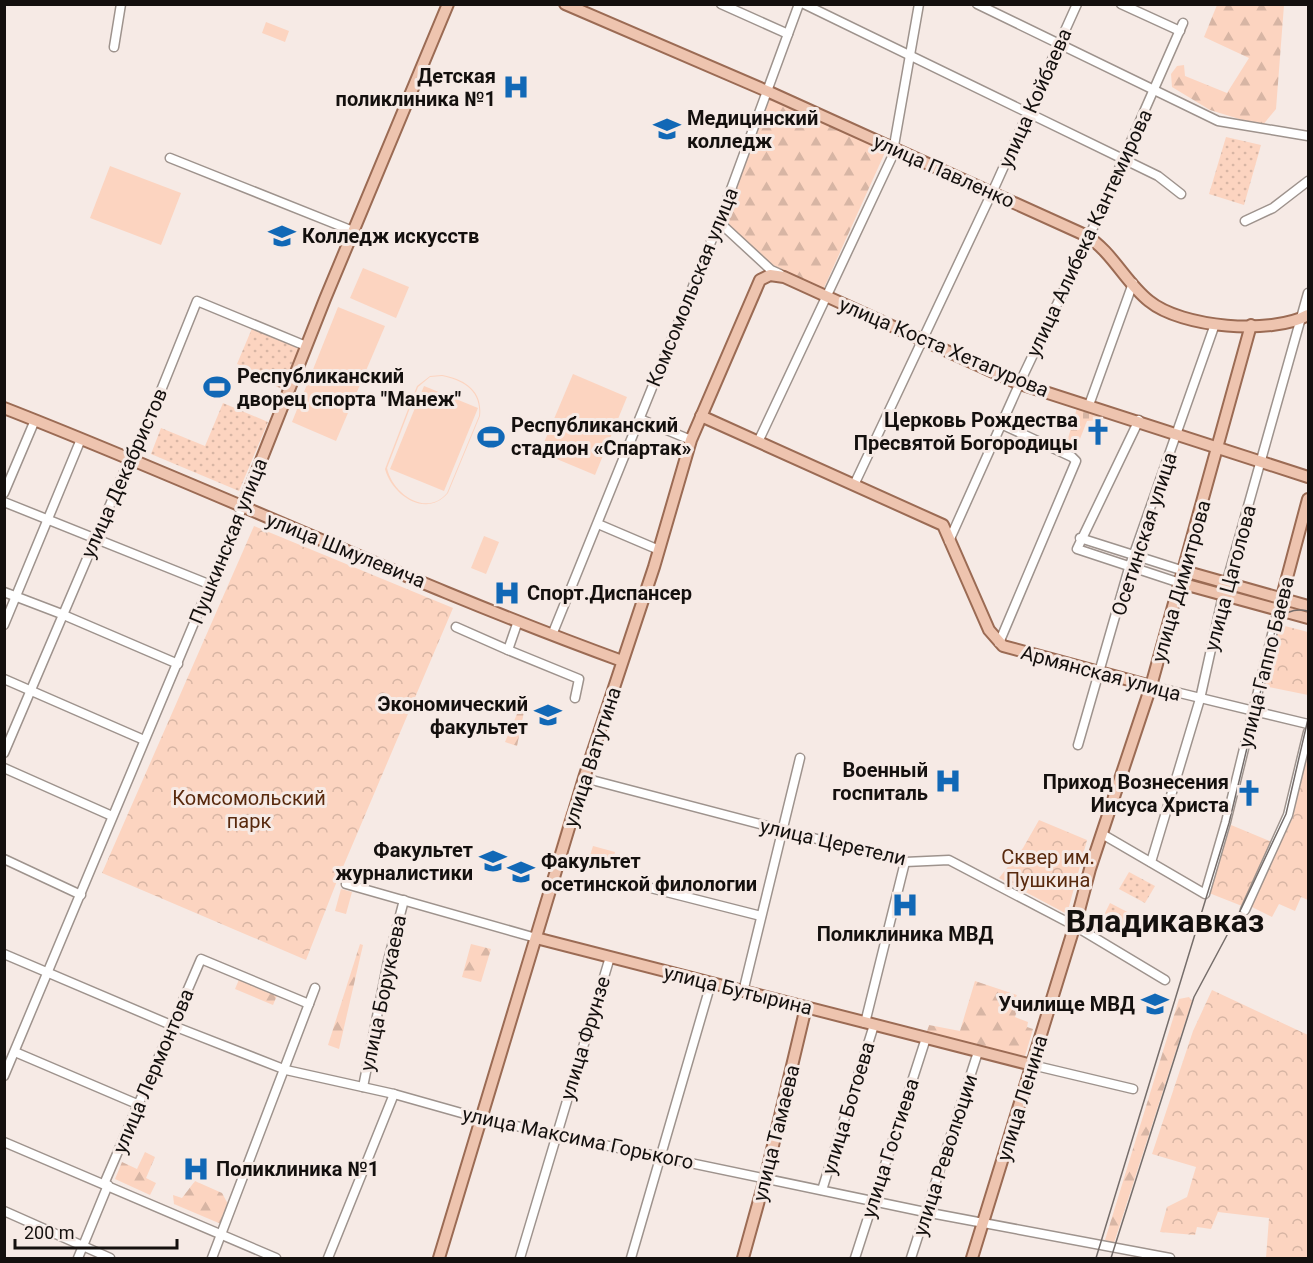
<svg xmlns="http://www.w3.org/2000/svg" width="1313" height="1263" viewBox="0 0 1313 1263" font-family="Roboto,sans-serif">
<defs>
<pattern id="grass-dots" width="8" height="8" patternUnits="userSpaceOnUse" patternTransform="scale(1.5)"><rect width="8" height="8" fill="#fcd4c0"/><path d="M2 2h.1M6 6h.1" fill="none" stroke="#d7b5a4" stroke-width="1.8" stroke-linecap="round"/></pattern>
<pattern id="forest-firs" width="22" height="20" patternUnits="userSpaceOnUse" patternTransform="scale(1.5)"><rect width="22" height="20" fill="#fcd4c0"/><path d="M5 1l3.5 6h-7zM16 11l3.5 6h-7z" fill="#d7b5a4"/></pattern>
<pattern id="cemetery-stones" width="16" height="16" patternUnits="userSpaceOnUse" patternTransform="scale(1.5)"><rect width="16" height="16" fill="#fcd4c0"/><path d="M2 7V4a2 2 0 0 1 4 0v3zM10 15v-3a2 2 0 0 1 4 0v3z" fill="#d7b5a4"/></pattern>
<pattern id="park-crowns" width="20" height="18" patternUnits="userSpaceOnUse" patternTransform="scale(1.5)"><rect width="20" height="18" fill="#fcd4c0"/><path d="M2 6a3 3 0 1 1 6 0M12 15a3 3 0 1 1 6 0" fill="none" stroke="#d7b5a4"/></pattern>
</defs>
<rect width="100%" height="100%" fill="#f6eae5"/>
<g fill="url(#grass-dots)">
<polygon points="1226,137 1261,145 1244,205 1209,194"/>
<polygon points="253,326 300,346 282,389 256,377 257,372 237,364"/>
<polygon points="223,403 268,422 239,491 151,454 161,428 205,446"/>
<polygon points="1129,872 1155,886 1145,903 1119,889"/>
<polygon points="1110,903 1137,917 1128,934 1102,919"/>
</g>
<g fill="url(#forest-firs)">
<polygon points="1217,5 1284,5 1276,109 1262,126 1210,110 1172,87 1171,74 1177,66 1184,65 1185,76 1227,93 1249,58 1204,37"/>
<polygon points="770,96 887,148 823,290 776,269 722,220"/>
<polygon points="523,700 526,702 517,746 505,742"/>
<polygon points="566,811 570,812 538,922 535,917"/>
<polygon points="360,944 363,945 339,1049 328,1045"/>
<polygon points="471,944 491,949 481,982 462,977"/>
<polygon points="240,977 278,993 273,1005 235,989"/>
<polygon points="975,981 1017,995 1015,999 1020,1001 1015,1017 1028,1022 1027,1027 1033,1029 1025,1056 926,1034 929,1025 960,1031"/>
<polygon points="1189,997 1192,1001 1114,1243 1105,1240 1179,999"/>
<polygon points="145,1152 155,1157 146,1178 156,1183 150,1195 115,1179 122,1162 137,1169"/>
<polygon points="195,1181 222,1193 229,1206 221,1224 174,1204 173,1195 182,1198"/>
</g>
<polygon fill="url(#cemetery-stones)" points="1077,408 1100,416 1099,420 1087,421 1076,449 1066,445"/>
<g fill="url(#park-crowns)">
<polygon points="254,526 453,608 337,881 306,960 102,873"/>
<polygon points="1281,625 1308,632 1308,695 1264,686 1277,628"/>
<polygon points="1308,745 1308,900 1301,897 1295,911 1279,904 1272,917 1250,906 1293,817"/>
<polygon points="1039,820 1087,840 1067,914 999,878 1023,848"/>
<polygon points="1231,825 1272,842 1242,906 1209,893"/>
<polygon points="1212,990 1308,1035 1308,1258 1266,1258 1269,1218 1218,1212 1211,1229 1197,1227 1195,1235 1160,1232 1167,1207 1187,1197 1196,1167 1152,1154 1193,1031"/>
</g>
<g fill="#fcd4c0" fill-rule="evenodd">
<polygon points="266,22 289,31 285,42 262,33"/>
<polygon points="110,166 181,193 161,245 90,218"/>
<polygon points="363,268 409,287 396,318 350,298"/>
<polygon points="338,307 385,326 336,441 292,422"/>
<polygon points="573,374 627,397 595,475 540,452"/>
<path d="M442,375C464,379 483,390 480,416L448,493C426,519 392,495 385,469L417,386L430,376ZM442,376C463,380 482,391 479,416L447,493C426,518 392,493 387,468L418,387L430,377Z"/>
<polygon points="424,386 478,408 444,491 390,469"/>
<polygon points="484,536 499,542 486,574 471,568"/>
<polygon points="593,846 615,852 612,865 589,859"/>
<polygon points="341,889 352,892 346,914 335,911"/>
</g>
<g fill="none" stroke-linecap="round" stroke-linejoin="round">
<defs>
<g id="minor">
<polyline points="721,4 788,34"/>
<polyline points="804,4 1158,176 1181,194"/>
<polyline points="977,4 1218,121 1308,136"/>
<polyline points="1121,4 1180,31"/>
<polyline points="114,47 121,4"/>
<polyline points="170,158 353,231"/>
<polyline points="1245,221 1273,208 1308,181"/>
<polyline points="719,222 771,270 780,274"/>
<polyline points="1089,405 1133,283"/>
<polyline points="640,419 691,440"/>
<polyline points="1139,420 1077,549 1180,583"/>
<polyline points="758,442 892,157 919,4"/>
<polyline points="854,485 996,184 1077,4"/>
<polyline points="4,493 35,420"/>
<polyline points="4,502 211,585"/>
<polyline points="598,524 659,550"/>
<polyline points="1080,538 1184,571"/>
<polyline points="949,541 1022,378 1089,237 1183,23"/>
<polyline points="4,592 59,613 178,664"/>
<polyline points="518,621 508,650 579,679 575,698"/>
<polyline points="4,625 81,439"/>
<polyline points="456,627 508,650"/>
<polyline points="552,635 719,222 799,4"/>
<polyline points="999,643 1076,461 1072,457 1001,424"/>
<polyline points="4,679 144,740"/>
<polyline points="1151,686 1308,724"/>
<polyline points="1078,745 1129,568 1215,324"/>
<polyline points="4,753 127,465 137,450 197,301 306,346"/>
<polyline points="4,768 112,816"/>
<polyline points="584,778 905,862 949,860 1075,926 1165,980"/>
<polyline points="1102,834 1205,894 1226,822 1278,610"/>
<polyline points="4,859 81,895"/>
<polyline points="1151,862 1200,699 1223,595 1308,293"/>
<polyline points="346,884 536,938"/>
<polyline points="635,884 761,916"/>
<polyline points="1245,910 1288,815 1308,732"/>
<polyline points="4,954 171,1025 286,1070 394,1094 472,1116 556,1135 925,1212 1170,1258"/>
<polyline points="743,992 800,758"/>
<polyline points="865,1023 905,862"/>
<polyline points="15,1052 137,1104"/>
<polyline points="1032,1065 1133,1089"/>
<polyline points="4,1076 243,506"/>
<polyline points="363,1087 388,961 404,900"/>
<polyline points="4,1142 276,1258"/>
<polyline points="104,1184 201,959 309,1004"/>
<polyline points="822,1190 874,1025"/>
<polyline points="4,1211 110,1258"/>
<polyline points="78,1258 108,1185"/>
<polyline points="212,1258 315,988"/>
<polyline points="328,1258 394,1094"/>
<polyline points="520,1258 610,957"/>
<polyline points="631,1258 711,983"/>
<polyline points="855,1258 926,1038"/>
<polyline points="911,1258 978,1052"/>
</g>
<g id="major">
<path d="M565,4L767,91L1085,235C1112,251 1125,282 1149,301C1182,328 1271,335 1308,315"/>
<path d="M4,408C212,489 413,585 622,661"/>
<polyline points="701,416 943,525 989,630 1003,646 1151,686"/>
<polyline points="243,506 325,299 448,4"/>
<polyline points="1184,571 1308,606"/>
<polyline points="1180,583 1308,618"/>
<polyline points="1280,604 1308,499"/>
<polyline points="536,938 1032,1065"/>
<polyline points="439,1258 584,778 654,567 691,440 760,280 770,275 784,277 1017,383 1308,477"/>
<polyline points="743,1258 766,1175 806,1007"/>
<polyline points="972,1258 1077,918 1090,869 1151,686 1251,325"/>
</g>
</defs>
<use href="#minor" stroke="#9e938d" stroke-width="11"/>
<use href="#major" stroke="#9b6b54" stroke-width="14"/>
<use href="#minor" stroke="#fff" stroke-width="8"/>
<use href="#major" stroke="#eec4af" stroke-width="10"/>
<g stroke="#756d6a" stroke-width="1.5">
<path d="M1096,1258L1229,823L1276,627C1281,612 1294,608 1308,611"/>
<polyline points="1111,1258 1194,997 1241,909 1286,814 1308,719"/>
</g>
</g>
<defs>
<symbol id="hospital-bare" viewBox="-9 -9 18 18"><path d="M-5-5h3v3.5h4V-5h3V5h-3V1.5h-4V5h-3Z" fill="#1168b6" stroke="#f6eae5" stroke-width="2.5" paint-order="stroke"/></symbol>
<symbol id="university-bare" viewBox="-9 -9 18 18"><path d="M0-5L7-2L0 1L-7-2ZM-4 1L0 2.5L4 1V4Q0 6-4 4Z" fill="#1168b6" stroke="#f6eae5" stroke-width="2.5" paint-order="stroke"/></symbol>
<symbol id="stadium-bare" viewBox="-9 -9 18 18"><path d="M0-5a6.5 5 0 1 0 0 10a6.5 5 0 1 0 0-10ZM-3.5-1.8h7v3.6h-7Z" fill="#1168b6" stroke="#f6eae5" stroke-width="2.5" paint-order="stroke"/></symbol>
<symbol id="church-bare" viewBox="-9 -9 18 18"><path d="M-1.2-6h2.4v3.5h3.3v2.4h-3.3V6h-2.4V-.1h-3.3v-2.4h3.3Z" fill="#1168b6" stroke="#f6eae5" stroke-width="2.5" paint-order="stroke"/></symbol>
</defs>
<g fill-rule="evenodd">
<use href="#hospital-bare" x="497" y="68" width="38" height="38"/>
<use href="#university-bare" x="648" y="110" width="38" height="38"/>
<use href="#university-bare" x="263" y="217" width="38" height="38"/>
<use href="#stadium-bare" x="198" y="368" width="38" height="38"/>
<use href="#church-bare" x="1079" y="413" width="38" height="38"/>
<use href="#stadium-bare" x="472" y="418" width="38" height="38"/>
<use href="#hospital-bare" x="488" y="574" width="38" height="38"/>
<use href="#university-bare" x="529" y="696" width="38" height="38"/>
<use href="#hospital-bare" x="929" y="762" width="38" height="38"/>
<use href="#church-bare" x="1230" y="774" width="38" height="38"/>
<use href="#university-bare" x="474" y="842" width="38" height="38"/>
<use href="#university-bare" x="502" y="853" width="38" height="38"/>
<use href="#hospital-bare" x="886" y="886" width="38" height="38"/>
<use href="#university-bare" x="1136" y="985" width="38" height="38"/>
<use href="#hospital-bare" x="177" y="1150" width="38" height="38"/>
</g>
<g text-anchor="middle" stroke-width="6" stroke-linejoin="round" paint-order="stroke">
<g font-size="20" font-weight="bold" fill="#14100e" stroke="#f6eae5" text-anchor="end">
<text x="496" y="83">Детская<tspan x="496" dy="23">поликлиника №1</tspan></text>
<text x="687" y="125" text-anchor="start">Медицинский<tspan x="687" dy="23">колледж</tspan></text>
<text x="302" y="243" text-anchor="start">Колледж искусств</text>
<text x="237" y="383" text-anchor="start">Республиканский<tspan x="237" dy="23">дворец спорта "Манеж"</tspan></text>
<text x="1078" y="427">Церковь Рождества<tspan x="1078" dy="23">Пресвятой Богородицы</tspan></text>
<text x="511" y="432" text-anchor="start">Республиканский<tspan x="511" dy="23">стадион «Спартак»</tspan></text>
<text x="527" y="600" text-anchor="start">Спорт.Диспансер</text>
<text x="528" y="711">Экономический<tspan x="528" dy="23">факультет</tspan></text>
<text x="928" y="777">Военный<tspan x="928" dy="23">госпиталь</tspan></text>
<text x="1229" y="789">Приход Вознесения<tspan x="1229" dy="23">Иисуса Христа</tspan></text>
<text x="473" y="857">Факультет<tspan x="473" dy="23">журналистики</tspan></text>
<text x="541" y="868" text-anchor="start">Факультет<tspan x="541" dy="23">осетинской филологии</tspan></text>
<text x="905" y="941" text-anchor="middle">Поликлиника МВД</text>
<text x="1135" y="1011">Училище МВД</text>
<text x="216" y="1176" text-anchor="start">Поликлиника №1</text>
</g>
<g font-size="20" fill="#14100e" stroke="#f6eae5">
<text transform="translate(1035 98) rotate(-66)" y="7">улица Койбаева</text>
<text transform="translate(944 171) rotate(24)" y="7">улица Павленко</text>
<text transform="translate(1089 233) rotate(-65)" y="7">улица Алибека Кантемирова</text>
<text transform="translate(692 287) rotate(-68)" y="7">Комсомольская улица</text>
<text transform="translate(944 347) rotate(23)" y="7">улица Коста Хетагурова</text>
<text transform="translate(124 473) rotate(-66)" y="7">улица Декабристов</text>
<text transform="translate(1144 534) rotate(-72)" y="7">Осетинская улица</text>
<text transform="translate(228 541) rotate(-68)" y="7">Пушкинская улица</text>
<text transform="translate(346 550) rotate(22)" y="7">улица Шмулевича</text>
<text transform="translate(1230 578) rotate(-75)" y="7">улица Цаголова</text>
<text transform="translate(1181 581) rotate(-74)" y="7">улица Димитрова</text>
<text transform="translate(1266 662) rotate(-76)" y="7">улица Гаппо Баева</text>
<text transform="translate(1101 673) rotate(15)" y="7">Армянская улица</text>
<text transform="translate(592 757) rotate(-72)" y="7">улица Ватутина</text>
<text transform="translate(833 842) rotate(13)" y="7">улица Церетели</text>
<text transform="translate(738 990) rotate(14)" y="7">улица Бутырина</text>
<text transform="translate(383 993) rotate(-78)" y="7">улица Борукаева</text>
<text transform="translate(585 1038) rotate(-73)" y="7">улица Фрунзе</text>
<text transform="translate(153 1071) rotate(-67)" y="7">улица Лермонтова</text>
<text transform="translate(1022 1098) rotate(-73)" y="7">улица Ленина</text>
<text transform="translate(848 1108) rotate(-73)" y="7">улица Ботоева</text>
<text transform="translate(776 1133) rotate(-76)" y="7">улица Тамаева</text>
<text transform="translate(578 1138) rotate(12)" y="7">улица Максима Горького</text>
<text transform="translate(890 1148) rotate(-72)" y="7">улица Гостиева</text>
<text transform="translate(945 1155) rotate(-72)" y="7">улица Революции</text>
</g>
<g font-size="20" fill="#58290d" stroke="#f6eae5">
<text x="249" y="805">Комсомольский<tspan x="249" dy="23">парк</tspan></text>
<text x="1048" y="864">Сквер им.<tspan x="1048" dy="23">Пушкина</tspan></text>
</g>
<g font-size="32" font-weight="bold" fill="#14100e" stroke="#f6eae5">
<text x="1165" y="932">Владикавказ</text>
</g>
</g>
<rect width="1313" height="1263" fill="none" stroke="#14100e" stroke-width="12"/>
<path d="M15 1239v9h162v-9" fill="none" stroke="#14100e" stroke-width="3"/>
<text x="24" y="1239" font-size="18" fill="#14100e" stroke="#f6eae5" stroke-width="4.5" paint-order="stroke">200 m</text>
</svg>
